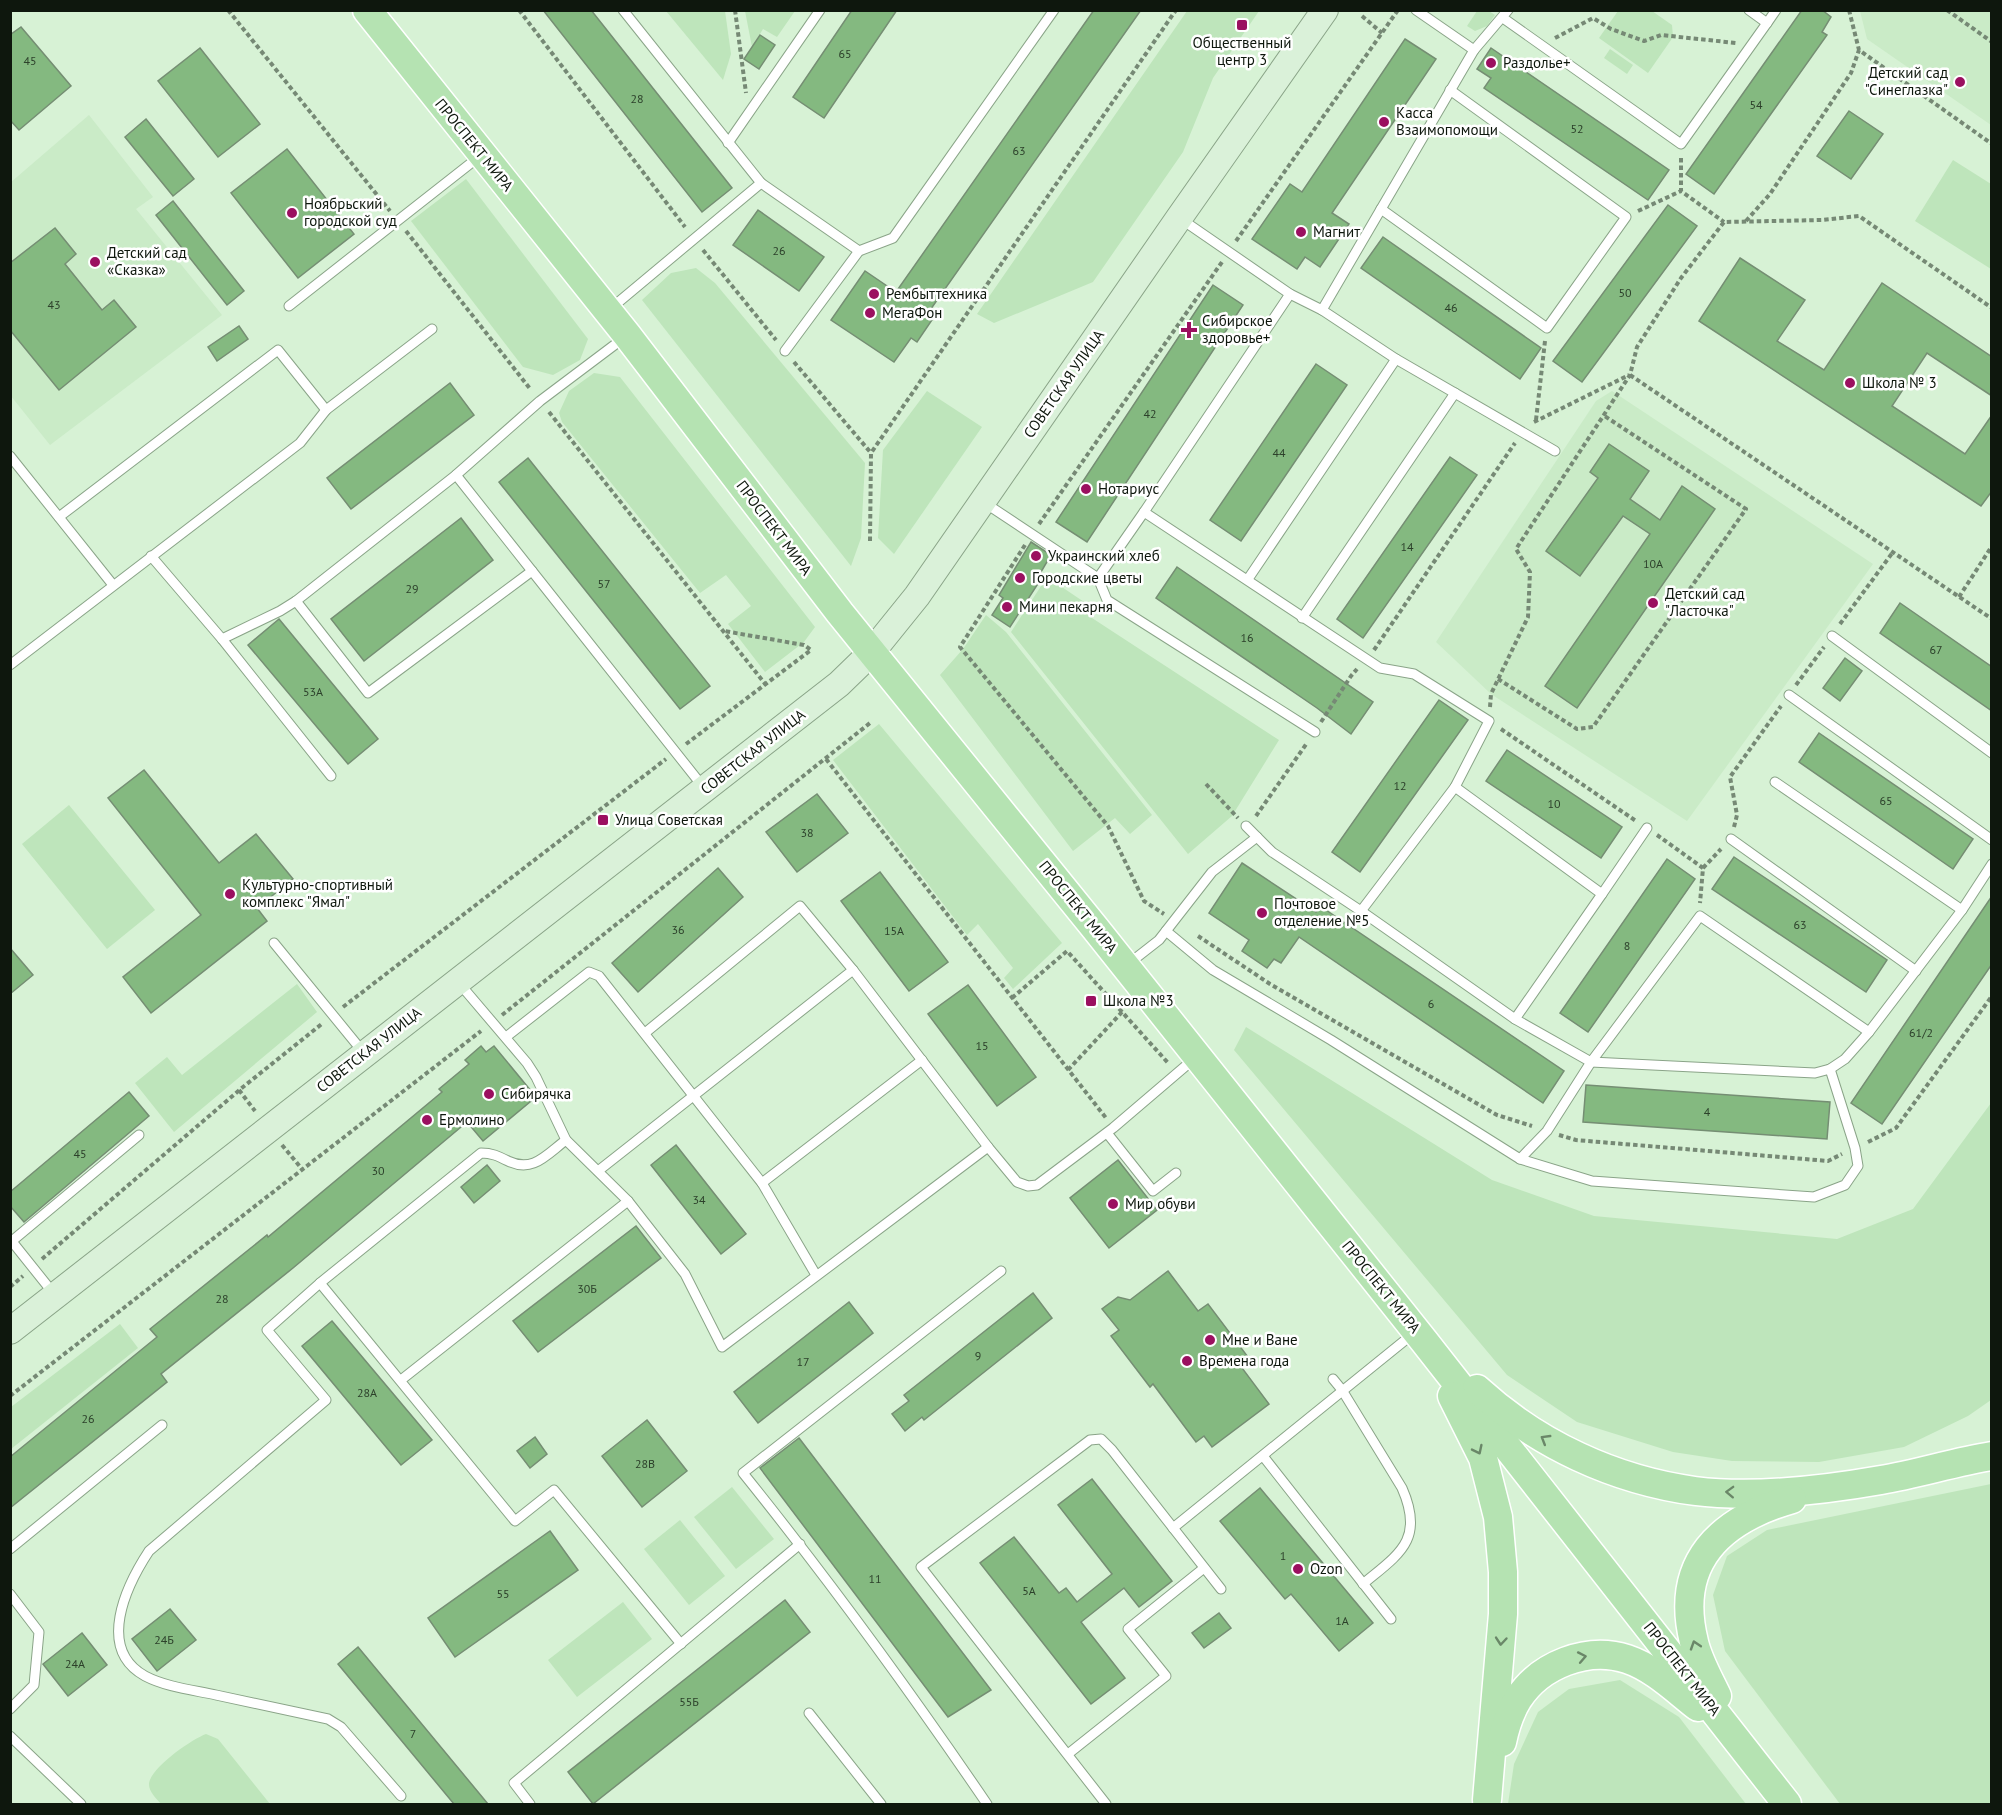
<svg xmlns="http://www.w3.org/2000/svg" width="2002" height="1815" viewBox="0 0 2002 1815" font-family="'PT Sans',sans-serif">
<rect width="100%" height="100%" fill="#d7f2d5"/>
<g fill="#caebc7">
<polygon points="1860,11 1991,11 1991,125 1867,39"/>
<polygon points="89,115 153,197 136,209 222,315 50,445 11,396 10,183"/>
<polygon points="1612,391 1873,564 1687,821 1491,694 1436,642 1596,401"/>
</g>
<g fill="#bee5bb">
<polygon points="666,11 725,11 731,54 723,80"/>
<polygon points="745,11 795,11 777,37 763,29 752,47"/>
<polygon points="1187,11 1259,11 1213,78 1183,152 1093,282 994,323 977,314"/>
<polygon points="1477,11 1489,11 1495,15 1487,26 1475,31 1467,26"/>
<polygon points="1618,11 1652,11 1672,25 1673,37 1648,73 1599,38"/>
<polygon points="1610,49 1633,65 1627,74 1604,58"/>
<polygon points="1953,160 1991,184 1991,269 1915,221"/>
<polygon points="466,179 588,339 580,360 553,375 523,367 411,221"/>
<polygon points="696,268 715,283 865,463 861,538 851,566 642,300 671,273"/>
<polygon points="594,373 620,377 815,627 804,642 765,672 728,624 751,606 726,575 700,593 562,422 559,413 569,391"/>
<polygon points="927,391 982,427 894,554 878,538 883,450"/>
<polygon points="1047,577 1096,610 1092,618 1279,740 1232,816 1188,854 1011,632"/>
<polygon points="986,615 1006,632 1152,815 1130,834 1115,818 1073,851 940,675 963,649"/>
<polygon points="879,724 1062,943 1013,989 1004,978 1013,968 978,924 967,935 833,760"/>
<polygon points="69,805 155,910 107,949 22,844"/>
<polygon points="297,984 317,1012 174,1132 135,1083 167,1057 182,1075"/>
<polygon points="1246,1027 1492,1180 1594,1216 1837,1239 1913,1209 1991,1103 1991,1400 1968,1416 1904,1447 1819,1462 1732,1461 1673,1452 1577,1422 1507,1375 1234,1050"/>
<polygon points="120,1324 138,1348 11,1449 11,1407"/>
<polygon points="1991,1484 1991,1804 1840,1804 1725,1651 1713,1595 1727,1556 1767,1530"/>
<polygon points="732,1487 774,1539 736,1569 694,1517"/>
<polygon points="680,1520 725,1576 689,1605 644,1549"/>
<polygon points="623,1602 652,1639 577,1697 548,1660"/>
<polygon points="1620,1680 1679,1717 1746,1804 1508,1804 1514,1764 1538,1712 1569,1689"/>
<path d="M206,1734L218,1739L270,1804H161C156,1798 149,1792 149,1784C150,1768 192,1739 206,1734Z"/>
</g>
<g fill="#84b980" stroke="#758e73" stroke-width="1.5">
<polygon points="543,10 591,10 732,188 702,212"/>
<polygon points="852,10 897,10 824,118 793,97"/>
<polygon points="1094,10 1141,10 928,313 934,317 917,342 911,338 894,362 831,320 865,271 896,292"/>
<polygon points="1802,10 1822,10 1831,17 1822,32 1827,35 1714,194 1686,174"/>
<polygon points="21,27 71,86 19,130 10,120 10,35"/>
<polygon points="760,35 775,45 759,69 744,59"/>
<polygon points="1405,39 1436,59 1332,213 1349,224 1320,267 1305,257 1297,269 1252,239 1290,184 1302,192"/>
<polygon points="200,48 260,124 218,157 158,81"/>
<polygon points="1491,48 1669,170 1648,200 1484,88 1491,78 1477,69"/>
<polygon points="1849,111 1883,134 1851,179 1817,156"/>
<polygon points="146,119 194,179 173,196 125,137"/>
<polygon points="287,149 354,234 298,278 231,193"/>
<polygon points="173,201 244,291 227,305 156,215"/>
<polygon points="1668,205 1697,226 1582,382 1553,361"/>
<polygon points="758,210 824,257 799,291 733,245"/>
<polygon points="55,228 76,254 65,264 102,310 114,300 136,327 59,390 10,330 10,263"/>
<polygon points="1383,237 1541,348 1520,379 1361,268"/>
<polygon points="1740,258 1805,300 1777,341 1824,370 1882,283 1992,357 1992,396 1927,353 1892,406 1965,454 1992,415 1992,491 1981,506 1699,321"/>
<polygon points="1213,285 1243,305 1087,542 1056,522"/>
<polygon points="239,326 248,339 217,361 208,347"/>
<polygon points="1316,364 1347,385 1241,541 1210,520"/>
<polygon points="450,383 474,415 351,509 327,478"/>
<polygon points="1609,444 1649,471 1630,499 1660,520 1682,486 1715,509 1577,708 1545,686 1650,534 1623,516 1580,576 1546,551 1598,478 1590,472"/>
<polygon points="1450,457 1477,475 1363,638 1337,619"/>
<polygon points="528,458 710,686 680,709 499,482"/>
<polygon points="461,518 493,560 364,661 331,619"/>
<polygon points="1031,542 1051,555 1038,577 1041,579 1010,627 992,615 1003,598 999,595"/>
<polygon points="1177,567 1373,702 1351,734 1317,708 1156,598"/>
<polygon points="1900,603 1992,667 1992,711 1880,633"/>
<polygon points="279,619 378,739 348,764 248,645"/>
<polygon points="1845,658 1862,671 1840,701 1823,688"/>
<polygon points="1439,700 1468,720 1360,872 1332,852"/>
<polygon points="1819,733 1973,839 1953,869 1799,762"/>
<polygon points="1507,750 1622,827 1601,858 1486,781"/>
<polygon points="144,770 219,863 256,834 293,879 257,908 267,921 151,1013 123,977 201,915 108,798"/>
<polygon points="817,794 848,833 797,872 766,832"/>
<polygon points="1734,857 1887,960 1866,992 1712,889"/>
<polygon points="1667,859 1695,879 1588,1032 1560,1013"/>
<polygon points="1242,863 1316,912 1320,906 1564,1071 1543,1103 1299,937 1281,963 1274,959 1267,968 1242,951 1249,940 1209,913"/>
<polygon points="718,868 743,897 638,992 612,963"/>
<polygon points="880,872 948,962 909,991 841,901"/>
<polygon points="1992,896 1992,964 1882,1124 1851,1103"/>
<polygon points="10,948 33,975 10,994"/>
<polygon points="968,985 1036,1077 997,1106 928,1014"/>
<polygon points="481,1046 486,1052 494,1046 536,1097 483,1141 467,1122 293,1268 161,1374 167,1382 10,1508 10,1457 157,1337 150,1329 267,1235 268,1237 442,1092 439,1089 469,1064 465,1060"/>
<polygon points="1586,1085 1830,1102 1827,1139 1583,1122"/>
<polygon points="129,1092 149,1116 24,1222 10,1206 10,1192"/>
<polygon points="676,1145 746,1234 721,1254 651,1165"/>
<polygon points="1118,1160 1157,1210 1109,1248 1070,1198"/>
<polygon points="487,1165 500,1181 474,1203 461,1187"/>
<polygon points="636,1226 661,1258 538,1352 513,1321"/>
<polygon points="1168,1271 1198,1311 1208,1304 1248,1357 1239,1364 1269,1404 1212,1447 1204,1436 1196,1442 1153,1384 1150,1387 1111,1336 1119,1330 1102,1309 1118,1297 1130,1300"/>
<polygon points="1033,1293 1052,1318 924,1420 922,1417 905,1431 892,1414 909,1401 904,1395"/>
<polygon points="849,1302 873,1333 758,1423 734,1392"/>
<polygon points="332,1321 432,1440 401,1465 302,1346"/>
<polygon points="647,1420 687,1471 642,1507 602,1456"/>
<polygon points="535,1437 547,1454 530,1468 517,1451"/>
<polygon points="799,1438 991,1690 948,1717 760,1468"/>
<polygon points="1092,1479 1172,1581 1139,1607 1124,1588 1081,1622 1125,1678 1091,1704 980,1563 1014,1537 1059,1593 1066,1588 1077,1602 1112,1574 1058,1505"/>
<polygon points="1260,1488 1373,1623 1339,1651 1291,1594 1285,1599 1220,1521"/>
<polygon points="550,1531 578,1570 455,1657 428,1618"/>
<polygon points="785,1600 810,1632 593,1804 568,1772"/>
<polygon points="170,1609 196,1640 157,1671 132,1639"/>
<polygon points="1219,1613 1231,1628 1204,1648 1192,1633"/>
<polygon points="82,1633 107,1665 68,1696 43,1664"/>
<polygon points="358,1647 488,1804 454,1804 338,1664"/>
</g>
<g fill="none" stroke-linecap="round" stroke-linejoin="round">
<defs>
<g id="lane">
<polyline points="1416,10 1474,50 1508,10"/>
<polyline points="1749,10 1767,23 1776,10"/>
<polyline points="1503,18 1681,144 1767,23"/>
<polyline points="728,143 820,10"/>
<polyline points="761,183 859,251"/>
<polyline points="1381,209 1547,328 1626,217 1450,90"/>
<polyline points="1181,219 1290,294 1322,310 1474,50"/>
<polyline points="1290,294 1144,512 1380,668 1414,674 1489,721 1455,787"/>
<polyline points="289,306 480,156"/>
<polyline points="609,310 761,183 623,10"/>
<polyline points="1322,310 1396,359 1555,451"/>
<polyline points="625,337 540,401 456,475 296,601 368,693 532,571 704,788"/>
<polyline points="785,351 859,251 893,238 1054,10"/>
<polyline points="10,456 113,585"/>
<polyline points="456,475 532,571"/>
<polyline points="985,503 1098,578 1144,512"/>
<polyline points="59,517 278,350 326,410"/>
<polyline points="151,556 222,639 331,776"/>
<polyline points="1098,578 1107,600 1315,732"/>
<polyline points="1248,579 1396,359"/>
<polyline points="1302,618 1455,393"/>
<polyline points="1832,636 1992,753"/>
<polyline points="222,639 280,611 296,601"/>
<polyline points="10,665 300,443 326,410 432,329"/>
<polyline points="1789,695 1992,840"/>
<polyline points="1775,782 1962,910"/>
<polyline points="1246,826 1272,852 1361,911 1515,1019 1591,1062 1815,1073 1830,1069 1845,1059 1869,1032 1962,910 1992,864"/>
<polyline points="1731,839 1916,971"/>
<polyline points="1602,894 1647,828"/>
<polyline points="1361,911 1455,787 1602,894 1515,1019"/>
<polyline points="1166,931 1213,970 1331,1040 1520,1159 1592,1181 1814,1197 1845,1185 1858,1166 1855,1148 1830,1069"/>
<polyline points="274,943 363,1052"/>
<polyline points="1127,965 1159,940 1212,872 1257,837"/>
<polyline points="459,983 527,1063 536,1077 566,1140 628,1201 685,1274 722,1347 988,1147 1017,1182 1028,1186 1037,1185 1113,1128 1195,1058"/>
<polyline points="645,1033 800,906 853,970 988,1147"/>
<polyline points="506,1037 589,972 599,976 762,1183 816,1275"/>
<polyline points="1107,1133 1153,1191 1176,1173"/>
<path d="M566,1140C546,1155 533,1173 508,1161C498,1156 492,1153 481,1153L320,1283L515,1521L554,1490L681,1644"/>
<polyline points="1520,1159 1547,1131 1591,1062 1700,916 1869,1032"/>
<polyline points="598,1171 853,970"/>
<polyline points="762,1183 922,1060"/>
<polyline points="10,1239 54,1294"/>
<polyline points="12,1241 139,1135"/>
<path d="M320,1283L267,1330L326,1400L149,1551C126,1586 96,1649 145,1676C166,1687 193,1690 216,1695C253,1703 290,1711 328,1719L341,1727L401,1796"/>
<path d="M1333,1379L1342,1390L1402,1488C1425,1540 1399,1554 1363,1584"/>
<polyline points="401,1380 628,1201"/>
<polyline points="1263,1456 1391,1619"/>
<polyline points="1173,1528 1414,1333"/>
<polyline points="10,1549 162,1425"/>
<polyline points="10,1594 39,1632 34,1685 10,1709"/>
<polyline points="809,1713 881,1804"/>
<polyline points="10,1736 81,1804"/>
<polyline points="1068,1754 1166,1676 1128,1629 1204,1568"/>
<polyline points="530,1804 514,1783 800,1544"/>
<path d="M987,1804C910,1691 829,1580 743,1473L1001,1271"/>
<polyline points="1106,1804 921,1567 1090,1440 1101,1439 1112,1450 1221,1589"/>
</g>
<polyline id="secondary" points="10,1331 839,684 871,653 917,596 1179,218 1325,10"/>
<g id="primary">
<polyline points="367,10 627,335 840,613 1095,928 1424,1341 1787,1804"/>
<path d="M1477,1389C1537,1444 1614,1480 1695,1491C1752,1498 1824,1490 1881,1480C1918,1474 1954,1462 1992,1456"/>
<polyline points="1452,1396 1483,1458 1498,1517 1503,1572 1503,1614 1487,1800"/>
<path d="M1717,1696C1709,1679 1698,1660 1694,1642C1674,1562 1720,1520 1792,1499"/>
<path d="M1502,1742C1505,1727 1510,1712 1518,1699C1540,1665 1587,1646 1627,1659C1654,1668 1676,1690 1698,1707"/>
</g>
</defs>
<use href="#lane" stroke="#8aa488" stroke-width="11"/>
<use href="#secondary" stroke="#8aa488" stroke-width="28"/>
<use href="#primary" stroke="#fff" stroke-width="31"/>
<g stroke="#768975" stroke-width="4" stroke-dasharray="4.5 3" stroke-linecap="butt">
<polyline points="228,10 390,211"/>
<polyline points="519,10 685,227"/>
<polyline points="735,10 746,93"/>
<polyline points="1849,10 1859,50 1992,144"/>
<polyline points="1947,10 1992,42"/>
<polyline points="1362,16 1382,33"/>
<polyline points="1555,38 1593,18 1611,29 1644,41 1661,35 1736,43"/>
<polyline points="1681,158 1681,191 1724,222"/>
<polyline points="1638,211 1681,191"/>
<polyline points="1746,221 1770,194 1851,73 1859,50"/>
<polyline points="406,231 531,390"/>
<polyline points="1236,241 1398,10"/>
<polyline points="703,250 776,340"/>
<polyline points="794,362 871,453"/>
<polyline points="1630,375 1992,619"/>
<polyline points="549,412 766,685"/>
<polyline points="1536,420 1545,341"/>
<polyline points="1534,422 1629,375"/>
<polyline points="1039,524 1222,262"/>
<polyline points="870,541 871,453 1176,10"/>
<polyline points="1025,545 960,647 1108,826 1144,901 1164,914"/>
<polyline points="1959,597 1992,546"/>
<polyline points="1840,624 1893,552"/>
<polyline points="1374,650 1515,443"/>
<polyline points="1498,679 1577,729 1593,727 1746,509 1603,415"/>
<polyline points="1796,685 1824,647"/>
<polyline points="1490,707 1491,694 1528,617 1530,572 1516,549 1630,375 1637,347 1681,278 1724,222 1822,220 1859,216 1992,308"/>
<polyline points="1321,722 1351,676 1357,669"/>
<polyline points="1501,729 1636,821"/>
<polyline points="686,744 811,650 804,645 724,631"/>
<polyline points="826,759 1106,1118"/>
<polyline points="1206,784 1238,818"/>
<polyline points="1256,816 1307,743"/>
<polyline points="1734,827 1737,815 1730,777 1781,706"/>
<polyline points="1657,835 1703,868 1700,903"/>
<polyline points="1703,868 1721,849"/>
<polyline points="1198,936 1270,984 1497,1115 1532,1126"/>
<polyline points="1012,998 1067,951 1169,1064"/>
<polyline points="343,1007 666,759"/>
<polyline points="502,1015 870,723"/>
<polyline points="1068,1070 1122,1012"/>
<polyline points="239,1090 255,1111"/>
<polyline points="1559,1135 1576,1140 1828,1161 1842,1154"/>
<polyline points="1868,1142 1896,1128 1992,996"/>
<polyline points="282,1145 302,1169"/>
<polyline points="42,1259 243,1087 323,1023"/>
<polyline points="10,1287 23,1276"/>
<polyline points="10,1396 481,1031"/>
</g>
<use href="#lane" stroke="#fff" stroke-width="9"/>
<use href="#secondary" stroke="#daf1d9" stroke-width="26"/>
<use href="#primary" stroke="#b5e3b2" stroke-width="28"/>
</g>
<defs><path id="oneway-chevron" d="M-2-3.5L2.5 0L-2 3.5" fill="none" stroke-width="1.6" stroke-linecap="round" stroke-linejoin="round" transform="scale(1.5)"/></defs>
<g stroke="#6a8768">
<use href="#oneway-chevron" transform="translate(1545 1439) rotate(-149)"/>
<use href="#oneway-chevron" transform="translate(1478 1450) rotate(64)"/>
<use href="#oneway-chevron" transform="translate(1730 1492) rotate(-178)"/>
<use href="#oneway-chevron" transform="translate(1501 1641) rotate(95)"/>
<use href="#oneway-chevron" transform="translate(1695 1645) rotate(-108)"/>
<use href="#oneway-chevron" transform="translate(1582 1657) rotate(-11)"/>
</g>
<g fill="#9b1060" stroke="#fff" stroke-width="2">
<rect x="1236" y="19" width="12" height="12" rx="3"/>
<circle cx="1491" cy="63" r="6"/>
<circle cx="1960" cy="82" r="6"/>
<circle cx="1384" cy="122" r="6"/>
<circle cx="292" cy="213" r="6"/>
<circle cx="1301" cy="232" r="6"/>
<circle cx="95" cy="262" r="6"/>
<circle cx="874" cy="294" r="6"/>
<circle cx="870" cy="313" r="6"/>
<path d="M1186 321h6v6h6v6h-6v6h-6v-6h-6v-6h6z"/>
<circle cx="1850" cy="383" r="6"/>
<circle cx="1086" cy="489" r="6"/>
<circle cx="1036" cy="556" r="6"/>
<circle cx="1020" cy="578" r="6"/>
<circle cx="1653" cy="603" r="6"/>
<circle cx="1007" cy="607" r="6"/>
<rect x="597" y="814" width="12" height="12" rx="3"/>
<circle cx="230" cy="894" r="6"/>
<circle cx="1262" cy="913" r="6"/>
<rect x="1085" y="995" width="12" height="12" rx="3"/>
<circle cx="489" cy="1094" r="6"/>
<circle cx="427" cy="1120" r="6"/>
<circle cx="1113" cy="1204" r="6"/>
<circle cx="1210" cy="1340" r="6"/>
<circle cx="1187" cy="1361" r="6"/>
<circle cx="1298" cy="1569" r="6"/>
</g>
<g text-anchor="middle" stroke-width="5" stroke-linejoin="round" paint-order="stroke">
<g font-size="12" fill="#2c402a">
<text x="845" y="58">65</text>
<text x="30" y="65">45</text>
<text x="637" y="103">28</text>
<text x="1756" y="109">54</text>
<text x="1577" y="133">52</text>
<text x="1019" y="155">63</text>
<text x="779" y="255">26</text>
<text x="1625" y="297">50</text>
<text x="54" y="309">43</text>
<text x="1451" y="312">46</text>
<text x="1150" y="418">42</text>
<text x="1279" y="457">44</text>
<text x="1407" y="551">14</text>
<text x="1653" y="568">10А</text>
<text x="604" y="588">57</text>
<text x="412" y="593">29</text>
<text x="1247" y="642">16</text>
<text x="1936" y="654">67</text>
<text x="313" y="696">53А</text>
<text x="1400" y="790">12</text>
<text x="1886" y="805">65</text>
<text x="1554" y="808">10</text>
<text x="807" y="837">38</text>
<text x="1800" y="929">63</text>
<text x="678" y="934">36</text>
<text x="894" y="935">15А</text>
<text x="1627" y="950">8</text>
<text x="1431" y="1008">6</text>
<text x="1921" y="1037">61/2</text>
<text x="982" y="1050">15</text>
<text x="1707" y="1116">4</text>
<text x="80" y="1158">45</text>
<text x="378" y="1175">30</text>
<text x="699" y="1204">34</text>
<text x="587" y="1293">30Б</text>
<text x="222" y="1303">28</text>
<text x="978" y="1360">9</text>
<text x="803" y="1366">17</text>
<text x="367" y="1397">28А</text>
<text x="88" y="1423">26</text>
<text x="645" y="1468">28В</text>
<text x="1283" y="1560">1</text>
<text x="875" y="1583">11</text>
<text x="1029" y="1595">5А</text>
<text x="503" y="1598">55</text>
<text x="1342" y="1625">1А</text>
<text x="164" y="1644">24Б</text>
<text x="75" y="1668">24А</text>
<text x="689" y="1706">55Б</text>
<text x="413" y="1738">7</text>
</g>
<g font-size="15" fill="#0e170d" stroke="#fff" text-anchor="start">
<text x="1242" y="48" text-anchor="middle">Общественный<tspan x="1242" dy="17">центр 3</tspan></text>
<text x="1503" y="68">Раздолье+</text>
<text x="1948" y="78" text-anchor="end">Детский сад<tspan x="1948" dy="17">"Синеглазка"</tspan></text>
<text x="1396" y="118">Касса<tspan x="1396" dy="17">Взаимопомощи</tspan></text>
<text x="304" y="209">Ноябрьский<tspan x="304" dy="17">городской суд</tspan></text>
<text x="1313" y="237">Магнит</text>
<text x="107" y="258">Детский сад<tspan x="107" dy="17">«Сказка»</tspan></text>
<text x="886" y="299">Рембыттехника</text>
<text x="882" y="318">МегаФон</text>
<text x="1202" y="326">Сибирское<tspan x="1202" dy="17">здоровье+</tspan></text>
<text x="1862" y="388">Школа № 3</text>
<text x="1098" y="494">Нотариус</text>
<text x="1048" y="561">Украинский хлеб</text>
<text x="1032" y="583">Городские цветы</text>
<text x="1665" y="599">Детский сад<tspan x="1665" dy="17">"Ласточка"</tspan></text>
<text x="1019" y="612">Мини пекарня</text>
<text x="615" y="825">Улица Советская</text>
<text x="242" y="890">Культурно-спортивный<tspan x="242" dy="17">комплекс "Ямал"</tspan></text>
<text x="1274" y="909">Почтовое<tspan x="1274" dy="17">отделение №5</tspan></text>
<text x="1103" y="1006">Школа №3</text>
<text x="501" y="1099">Сибирячка</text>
<text x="439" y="1125">Ермолино</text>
<text x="1125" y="1209">Мир обуви</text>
<text x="1222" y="1345">Мне и Ване</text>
<text x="1199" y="1366">Времена года</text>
<text x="1310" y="1574">Ozon</text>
</g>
<g font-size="15" fill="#0e170d" stroke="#fff">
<text transform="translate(474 145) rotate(51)" y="5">ПРОСПЕКТ МИРА</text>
<text transform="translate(1064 384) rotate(-55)" y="5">СОВЕТСКАЯ УЛИЦА</text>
<text transform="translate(774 528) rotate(53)" y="5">ПРОСПЕКТ МИРА</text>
<text transform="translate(753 752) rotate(-38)" y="5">СОВЕТСКАЯ УЛИЦА</text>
<text transform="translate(1078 907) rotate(51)" y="5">ПРОСПЕКТ МИРА</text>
<text transform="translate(369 1050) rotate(-38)" y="5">СОВЕТСКАЯ УЛИЦА</text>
<text transform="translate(1381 1287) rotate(51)" y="5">ПРОСПЕКТ МИРА</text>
<text transform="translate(1682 1669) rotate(52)" y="5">ПРОСПЕКТ МИРА</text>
</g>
</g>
<rect width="2002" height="1815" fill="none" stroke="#0e170d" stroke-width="24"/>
</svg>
